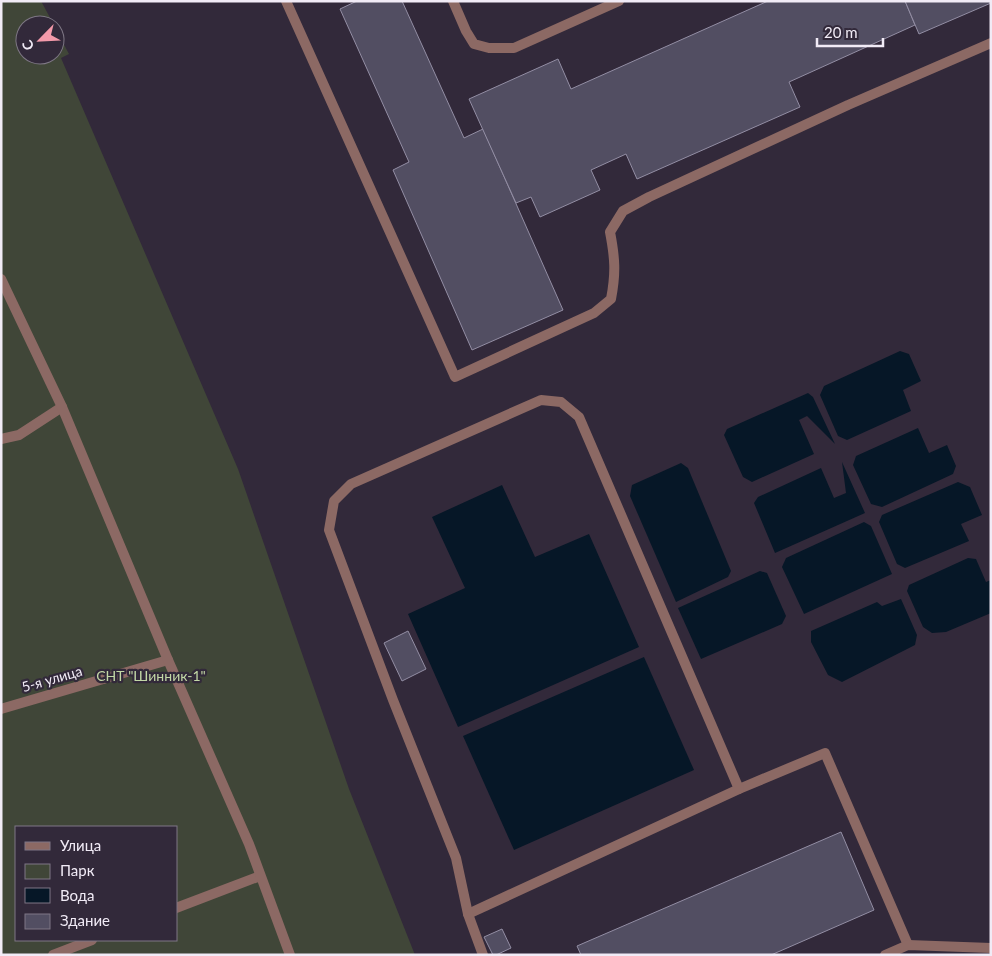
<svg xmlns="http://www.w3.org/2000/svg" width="992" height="956" viewBox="0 0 992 956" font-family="Lato,sans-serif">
<rect width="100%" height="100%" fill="#32293a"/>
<path fill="#404638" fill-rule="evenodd" d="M1,1H41L54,25H25V55H55V28L69,54L61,58L238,469L349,789L415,955H1ZM16,827H176V940H16Z"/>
<g fill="#061727">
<polygon points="900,351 909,354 921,381 903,390 911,411 847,440 838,436 820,395 824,386"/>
<polygon points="808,393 813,397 835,444 807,416 799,420 814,454 752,482 743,477 724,435 727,429"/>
<polygon points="918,428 929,453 947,445 956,466 953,474 882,507 871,504 853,465 856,456"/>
<polygon points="842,462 865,513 775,553 754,503 758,497 821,468 834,498 846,493"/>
<polygon points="681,463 688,468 731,571 728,577 676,602 630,496 632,485"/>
<polygon points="958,482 970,487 982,515 961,524 969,541 905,568 897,564 879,522 882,515"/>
<polygon points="502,485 535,557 589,534 639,647 458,727 408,614 465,588 432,517"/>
<polygon points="864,522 871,526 892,574 804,614 782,567 786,558"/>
<polygon points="968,558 976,559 986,582 991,580 991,613 946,632 932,633 923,627 907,591 909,585"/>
<polygon points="760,571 767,573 786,616 782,624 701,659 678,608"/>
<polygon points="901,599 917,635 915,645 842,682 828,675 811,642 811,631 877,602 882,606"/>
<polygon points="644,657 694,770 514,850 463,736"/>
</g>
<g fill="#524e62" stroke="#938ea4">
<polygon points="357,1 402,1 464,138 483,129 563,310 472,350 393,170 409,162 340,9"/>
<polygon points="768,1 905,1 915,25 789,82 800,107 637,179 626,154 591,170 600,190 540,217 531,197 516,203 469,99 558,59 571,89"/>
<polygon points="905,1 991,1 991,3 919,34"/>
<polygon points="408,631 426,669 402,681 384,643"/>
<polygon points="841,832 874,910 771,955 581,955 577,946"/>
<polygon points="502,929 511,948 496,955 493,955 484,937"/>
</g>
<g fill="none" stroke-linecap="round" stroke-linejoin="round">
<g stroke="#8c6964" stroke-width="10">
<path d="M286,1L455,377L594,313L611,299C616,273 615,258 610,232L623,211L649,197L848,105L991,43"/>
<polyline points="453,1 466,31 474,44 489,48 514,48 619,1"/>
<polyline points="1,439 19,435 62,407"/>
<polyline points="1,709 168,660"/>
<polyline points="176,908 260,876"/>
<polyline points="468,914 739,789 825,753 908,945"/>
<polyline points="53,955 92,940"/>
<polyline points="483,955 468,914 456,858 393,700 329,530 334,501 351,484 541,400 561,402 579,417 739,789"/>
<polyline points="885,955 908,945 991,948"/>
</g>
<polyline stroke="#8c6964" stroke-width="10" points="1,279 62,407 168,660 249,844 290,955"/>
</g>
<g text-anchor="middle" stroke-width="4.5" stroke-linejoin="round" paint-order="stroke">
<g font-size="14" fill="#c3d8a6" stroke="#32293a">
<text x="151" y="681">СНТ "Шинник-1"</text>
</g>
<g font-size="14" fill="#f1ebf6" stroke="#32293a">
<text transform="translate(52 679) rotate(-16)" y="5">5-я улица</text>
</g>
</g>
<rect width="992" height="956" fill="none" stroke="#f1ebf6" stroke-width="5"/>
<rect x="15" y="826" width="162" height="115" fill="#32293a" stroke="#7e7785"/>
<rect x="25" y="842" width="25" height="8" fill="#8c6964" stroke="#7e7785"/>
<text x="60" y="851" font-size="15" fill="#f1ebf6">Улица</text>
<rect x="25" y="864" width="25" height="15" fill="#404638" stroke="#7e7785"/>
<text x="60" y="876" font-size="15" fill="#f1ebf6">Парк</text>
<rect x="25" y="888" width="25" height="15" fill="#061727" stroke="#7e7785"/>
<text x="60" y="901" font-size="15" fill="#f1ebf6">Вода</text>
<rect x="25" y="914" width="25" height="15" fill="#524e62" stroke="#7e7785"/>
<text x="60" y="926" font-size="15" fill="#f1ebf6">Здание</text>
<g transform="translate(40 40) rotate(246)"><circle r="24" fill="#32293a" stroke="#7e7785"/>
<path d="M0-4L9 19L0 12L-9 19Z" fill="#f39aaa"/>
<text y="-8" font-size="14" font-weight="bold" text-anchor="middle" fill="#f1ebf6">С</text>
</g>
<path d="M817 38v8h66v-8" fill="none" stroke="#f1ebf6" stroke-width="2.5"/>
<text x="824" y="38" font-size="15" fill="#f1ebf6" stroke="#32293a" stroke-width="4" paint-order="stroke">20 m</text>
</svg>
